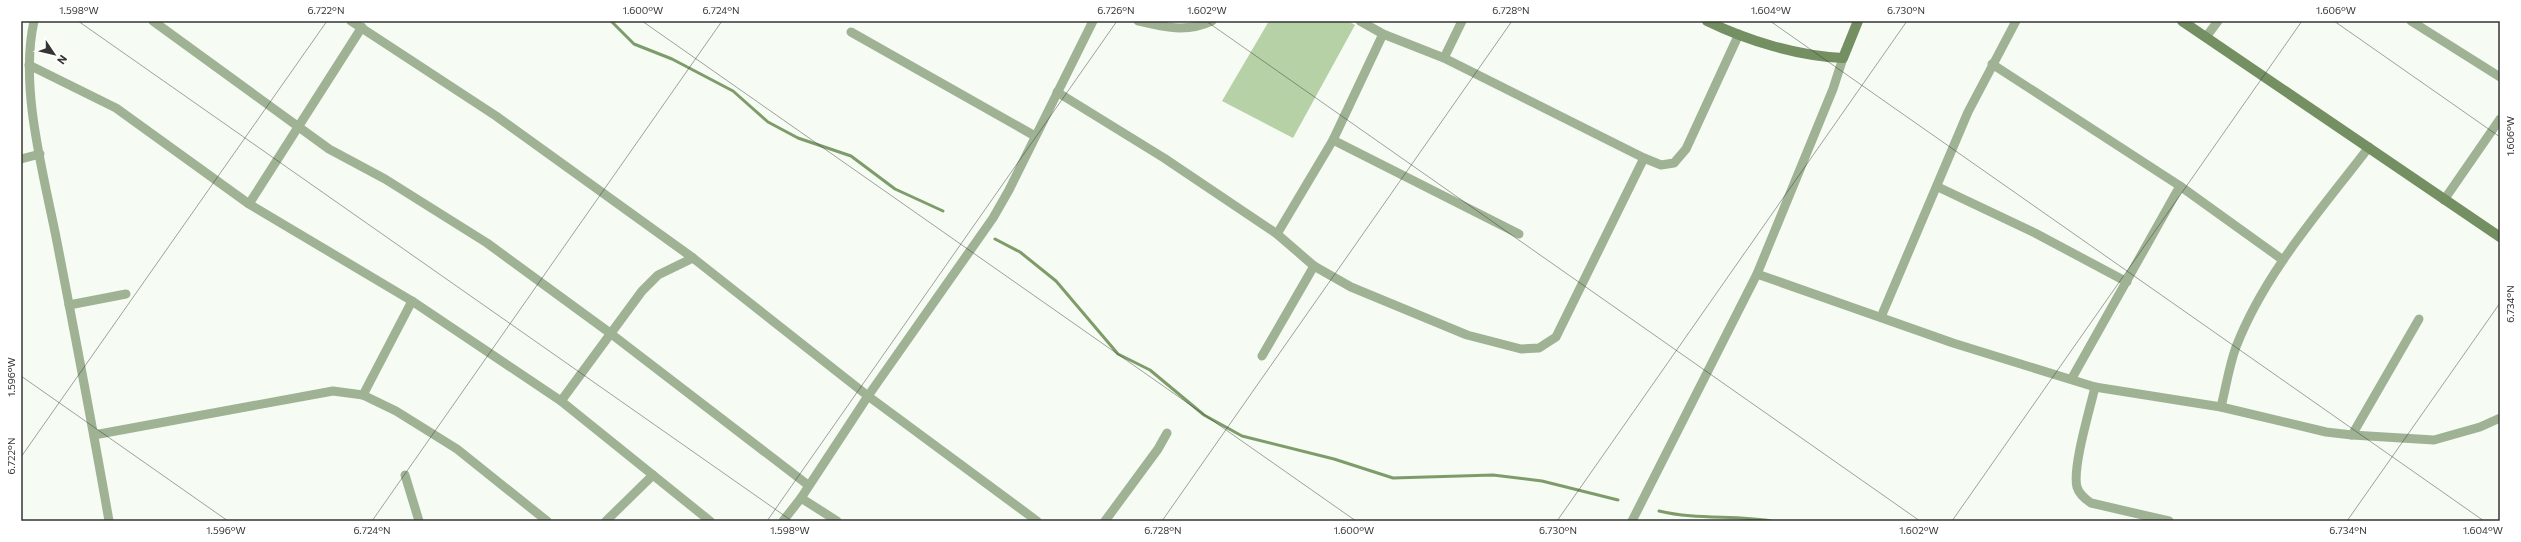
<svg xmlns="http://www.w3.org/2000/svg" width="2521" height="542" viewBox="0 0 2521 542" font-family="Commissioner,sans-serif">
<rect width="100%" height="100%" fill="#f6fbf3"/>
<polygon fill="#b6d1a6" points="1269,21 1348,21 1355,25 1293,138 1222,101"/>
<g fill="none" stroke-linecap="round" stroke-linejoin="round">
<g stroke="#7e9c6a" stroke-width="3">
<polyline points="611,21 634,44 672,59 733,91 768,122 798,138 851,156 895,189 943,211"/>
<polyline points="995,239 1020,252 1056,281 1118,354 1150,370 1204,415 1242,436 1334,459 1393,478 1493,475 1542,481 1618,500"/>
<path d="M1659,511C1696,520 1734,515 1771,521"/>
</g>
<g stroke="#9fb294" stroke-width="9">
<path d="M34,21C19,88 44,175 57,242C75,335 93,428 109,521"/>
<polyline points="153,21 329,149 385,179 487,243 610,333 808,485"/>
<polyline points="351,21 496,116 693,258 868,396 1037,521"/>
<path d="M1138,21C1163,27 1187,33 1212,21"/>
<polyline points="1360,21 1383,34 1444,58 1644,158 1661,165 1674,163 1686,149 1739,34"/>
<polyline points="2411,21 2500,77"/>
<polyline points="851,32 1035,136"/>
<polyline points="2206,37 2218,21"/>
<polyline points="1444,58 1462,21"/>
<polyline points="1992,64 2180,186 2283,260"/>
<polyline points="29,65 116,108 249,204 412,301 561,401 710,521"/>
<polyline points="1057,92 1164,158 1277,234 1314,266 1351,287 1467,335 1498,343 1521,349 1539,348 1556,337 1644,158"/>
<polyline points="1333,140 1519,234"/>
<polyline points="21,159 40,154"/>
<polyline points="1938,187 2035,233 2127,282"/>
<polyline points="2444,200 2500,119"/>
<polyline points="249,204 362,27"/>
<polyline points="1277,234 1333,140 1383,34"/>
<polyline points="1757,274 1953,343 2095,387 2221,407 2326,432 2352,435 2434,440 2480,427 2500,418"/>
<polyline points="69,305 126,294"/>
<polyline points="1881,317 1968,112 2016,21"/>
<polyline points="1262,356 1314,266"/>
<polyline points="2072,378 2180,186"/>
<path d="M2095,387C2090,409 2072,468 2077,487C2079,494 2085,499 2091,503L2169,521"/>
<polyline points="363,395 412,301"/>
<polyline points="561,401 642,291 658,275 693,258"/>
<path d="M2221,407C2226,387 2229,366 2236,347C2265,272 2321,210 2369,147"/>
<polyline points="94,435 333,391 363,395 396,411 457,449 547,521"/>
<polyline points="2352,435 2419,319"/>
<polyline points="405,475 419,521"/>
<polyline points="801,498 837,521"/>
<polyline points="606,521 653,475"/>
<polyline points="783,521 801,498 868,396 993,218 1009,190 1093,21"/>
<polyline points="1105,521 1158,449 1167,433"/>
<polyline points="1632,521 1757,274 1833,89 1843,58"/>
</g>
<g stroke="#748f62" stroke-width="10">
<path d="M1707,21C1748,41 1798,56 1843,58L1858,21"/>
<polyline points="2182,21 2500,237"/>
</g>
</g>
<path fill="none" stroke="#343633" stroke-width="1" stroke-opacity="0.45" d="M78,21L792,521M642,21L1356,521M1206,21L1920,521M1770,21L2484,521M2334,21L2500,137M21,376L228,521M21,457L327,21M372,521L722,21M767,521L1117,21M1162,521L1512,21M1557,521L1907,21M1952,521L2302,21M2347,521L2500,303"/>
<rect width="2521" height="542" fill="none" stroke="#ffffff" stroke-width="44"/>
<g transform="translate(54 54) rotate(125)" stroke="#ffffff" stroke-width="3" paint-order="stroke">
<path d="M0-3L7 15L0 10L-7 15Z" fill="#343633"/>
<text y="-6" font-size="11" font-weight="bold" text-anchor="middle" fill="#343633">N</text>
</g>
<rect x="22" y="22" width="2477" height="498" fill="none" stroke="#343633" stroke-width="1.5"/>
<g font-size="10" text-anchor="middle" fill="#343633">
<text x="79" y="14">1.598°W</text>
<text x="326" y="14">6.722°N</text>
<text x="643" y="14">1.600°W</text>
<text x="721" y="14">6.724°N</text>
<text x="1116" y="14">6.726°N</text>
<text x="1207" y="14">1.602°W</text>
<text x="1511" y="14">6.728°N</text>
<text x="1771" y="14">1.604°W</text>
<text x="1906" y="14">6.730°N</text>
<text x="2336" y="14">1.606°W</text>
<text transform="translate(2510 136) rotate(-90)" y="4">1.606°W</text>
<text transform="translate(2510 304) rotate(-90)" y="4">6.734°N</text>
<text transform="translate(11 377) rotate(-90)" y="4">1.596°W</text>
<text transform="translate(11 456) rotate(-90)" y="4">6.722°N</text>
<text x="226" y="534">1.596°W</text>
<text x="372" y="534">6.724°N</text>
<text x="790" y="534">1.598°W</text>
<text x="1163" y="534">6.728°N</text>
<text x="1354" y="534">1.600°W</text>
<text x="1558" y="534">6.730°N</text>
<text x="1919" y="534">1.602°W</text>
<text x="2348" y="534">6.734°N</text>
<text x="2483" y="534">1.604°W</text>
</g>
</svg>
